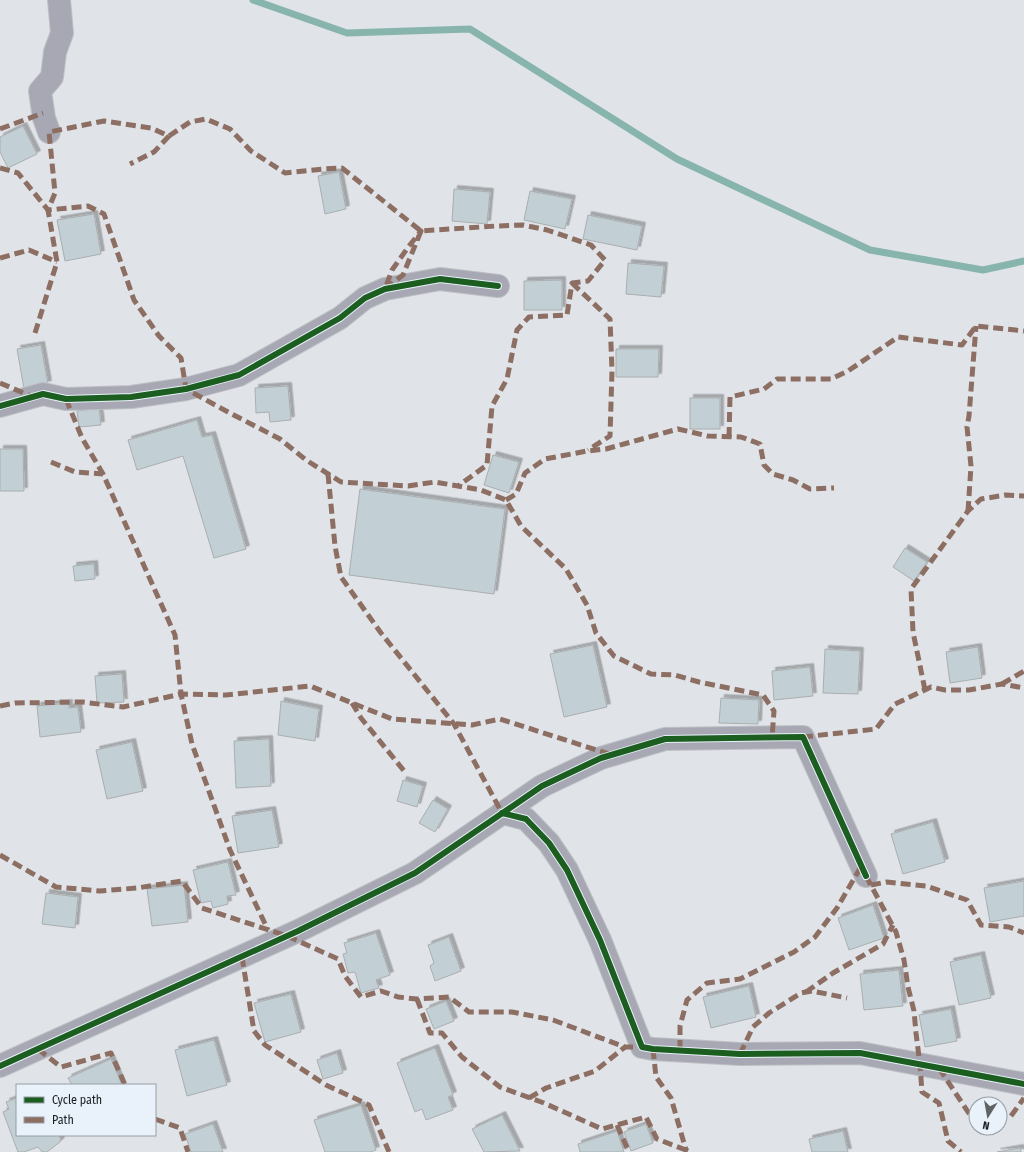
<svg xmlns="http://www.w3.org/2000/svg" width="1024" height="1152" viewBox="0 0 1024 1152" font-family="'Fira Sans Condensed',sans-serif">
<defs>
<filter id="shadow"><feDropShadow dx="3.5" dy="-3.5" stdDeviation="0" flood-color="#0004"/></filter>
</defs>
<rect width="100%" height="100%" fill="#e0e4e8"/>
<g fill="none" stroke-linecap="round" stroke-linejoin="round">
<polyline stroke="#88b4ae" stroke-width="7" points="253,0 347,33 470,29 677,159 870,250 983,270 1024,261"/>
</g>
<g fill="#c2cfd4" stroke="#aaaeb0" filter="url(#shadow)">
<polygon points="23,126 37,154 8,168 0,152 0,137"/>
<polygon points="339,172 346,209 325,214 318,176"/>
<polygon points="454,189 490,192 487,224 452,221"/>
<polygon points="530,191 572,199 565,229 524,220"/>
<polygon points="94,214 101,254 65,261 57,220"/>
<polygon points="588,215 642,226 637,250 583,239"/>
<polygon points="628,263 664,266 661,297 626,294"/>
<polygon points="562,280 562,310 524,310 524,281"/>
<polygon points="41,345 48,384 24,389 17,349"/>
<polygon points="616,349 659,349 658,377 616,377"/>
<polygon points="288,386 291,420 270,422 269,412 256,413 255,388"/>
<rect x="690" y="398" width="30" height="31"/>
<polygon points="99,408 101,425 79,427 77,411"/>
<polygon points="197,420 202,437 212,435 246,549 214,558 183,456 137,470 128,440"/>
<polygon points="0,449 23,449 24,491 0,491"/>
<polygon points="493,455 519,462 509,493 484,485"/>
<polygon points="360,489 505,509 494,594 349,575"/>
<polygon points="905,548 927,562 914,581 893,567"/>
<polygon points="94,564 95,579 75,581 73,566"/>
<polygon points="593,645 607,707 564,717 550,654"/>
<polygon points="978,647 982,678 950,683 946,652"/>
<polygon points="825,649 860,651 858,694 823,693"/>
<polygon points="810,667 813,696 774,700 772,671"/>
<polygon points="122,674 124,702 97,703 95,676"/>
<polygon points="721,698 759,700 758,724 719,723"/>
<polygon points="281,701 319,709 315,741 278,735"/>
<polygon points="69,703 69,708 78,707 81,732 40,737 37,706"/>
<polygon points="269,739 271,786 236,788 234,741"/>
<polygon points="132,742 143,791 107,799 96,750"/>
<polygon points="403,780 423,786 417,807 397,801"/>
<polygon points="433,800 448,809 435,832 419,823"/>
<polygon points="272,810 279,847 238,853 232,816"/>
<polygon points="933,822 945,862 903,874 891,834"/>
<polygon points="228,862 236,895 227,896 228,904 213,908 211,901 201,903 193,870"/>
<polygon points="1024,881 1024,916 990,922 984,888"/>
<polygon points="184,885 188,922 152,926 147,889"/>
<polygon points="46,893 78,897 75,928 42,924"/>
<polygon points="873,905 884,938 849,950 838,918"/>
<polygon points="376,933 390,975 376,980 379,988 361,993 355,972 348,973 343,954 347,953 344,943"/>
<polygon points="449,937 461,971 435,981 430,966 434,963 428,945"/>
<polygon points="981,955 991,998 959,1005 950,962"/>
<polygon points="899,970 903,1006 864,1010 860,974"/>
<polygon points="749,986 756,1017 711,1028 703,997"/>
<polygon points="291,994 301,1032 265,1042 254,1003"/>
<polygon points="446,1001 454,1021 434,1029 426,1009"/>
<polygon points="951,1009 957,1041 925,1047 919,1015"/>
<polygon points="214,1040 227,1085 187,1096 175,1050"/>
<polygon points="435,1048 453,1095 448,1097 453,1110 426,1120 422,1109 415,1112 397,1063"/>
<polygon points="337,1053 343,1073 323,1079 317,1060"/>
<polygon points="111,1059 122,1085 72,1085 68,1078"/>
<polygon points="17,1098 17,1135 59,1135 61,1141 47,1152 42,1152 38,1147 24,1152 18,1152 3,1112 9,1109 6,1102"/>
<polygon points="361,1105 376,1150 370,1152 325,1152 314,1120"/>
<polygon points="502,1115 520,1151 484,1152 472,1129"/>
<polygon points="213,1124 223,1152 191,1152 185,1134"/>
<polygon points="646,1124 653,1143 631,1151 624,1132"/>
<polygon points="617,1131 624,1152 580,1152 578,1144"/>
<polygon points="843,1131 848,1152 812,1152 809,1139"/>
<polygon points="1020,1148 1021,1152 997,1152"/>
</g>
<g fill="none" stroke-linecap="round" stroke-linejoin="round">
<defs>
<g id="minor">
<polyline points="49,132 44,118 40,91 52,77 55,52 62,33 59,0"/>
<polyline points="0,406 43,394 66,399 131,397 186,389 239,375 340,318 365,298 385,289 440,279 498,286"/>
<polyline points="502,813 526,819 549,843 567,870 600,940 642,1047 653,1049 740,1054 860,1053 1024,1084"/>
<polyline points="0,1066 298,931 415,873 542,786 601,758 665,739 803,737 866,876"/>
</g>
</defs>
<use href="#minor" stroke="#bdc0c3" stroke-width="24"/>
<use href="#minor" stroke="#a7a8b4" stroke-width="22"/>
<g stroke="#8d6e63" stroke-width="5" stroke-dasharray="10 5" stroke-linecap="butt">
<polyline points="0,129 43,113"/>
<polyline points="169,136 190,122 206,119 230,129 251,151 285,173 324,169 342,168 421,231 496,226 523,225 547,230 591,245 605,260 588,281 572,283 567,315 529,317 517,330 507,379 492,406 487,465 458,486"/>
<polyline points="0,168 18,173 48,210 88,206 104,214 134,300 159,336 181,358 186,389 228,412 280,439 306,460 341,482 408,486 435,482 481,490 506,500 521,526 566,569 587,605 596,633 614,656 651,674 675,675 699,682 763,695 774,711 772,738"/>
<polygon points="421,231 403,275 385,289 392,270 409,246"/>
<polyline points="0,258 29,250 57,262"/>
<polyline points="572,283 610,319 612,371 610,436 588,450"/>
<polyline points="35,333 57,262 48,210 55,193 49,132 104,121 151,128 169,136 154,152 130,164"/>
<polyline points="0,383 33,397"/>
<polyline points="66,399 82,438 103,474 175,635 181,694 192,744 230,850 268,930"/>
<polyline points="729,437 730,397 764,389 777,379 831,379 848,371 898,337 962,345 976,326 1024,331"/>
<polyline points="51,462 75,472 103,474"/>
<polyline points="328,474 335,546 341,577 381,633 454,724 502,813"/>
<polyline points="506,500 516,494 525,473 545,459 587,451 606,449 678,429 708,436 741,437 760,444 764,465 773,474 793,480 810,489 834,488"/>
<polyline points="968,511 971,466 967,427 969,416 976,326"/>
<polyline points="1002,684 1024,671"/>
<polyline points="925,690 913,632 911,589 968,511 981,499 1006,495 1024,496"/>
<polyline points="352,703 361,718 405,772"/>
<polyline points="0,706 15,703 82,702 123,707 181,694 226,695 310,686 392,719 472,725 500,719 609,754"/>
<polyline points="803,737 876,729 895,704 931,687 945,690 969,690 1002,684 1024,688"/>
<polyline points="0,855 56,887 100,891 137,888 182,881 202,908 287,936 338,959 345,976 361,997 381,991 398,997 417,999 449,997 469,1012 512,1012 553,1020 625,1047 642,1047"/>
<polyline points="866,876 896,932 904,960 908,987 914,1011 916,1033 920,1065 922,1092 939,1103 948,1141 961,1152"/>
<polyline points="871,885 887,882 926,886 967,900 981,925 1009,927 1024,933"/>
<polyline points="242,957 254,1031 265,1045 326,1085 369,1105 389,1152"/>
<polyline points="806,992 833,973 883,944 893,925"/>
<polyline points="417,999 430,1033 442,1033 462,1057 500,1087 544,1103 602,1129 646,1117 657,1139 686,1150"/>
<polyline points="38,1049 61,1067 111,1053 125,1085"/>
<polyline points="653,1049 656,1077 671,1098 686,1150 688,1151"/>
<polyline points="680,1050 680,1026 687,1000 707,983 740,979 794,952 815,937 837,908 862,865"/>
<polyline points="740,1054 753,1027 769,1013 801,993 812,991 847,998"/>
<polyline points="939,1068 976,1124"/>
<polyline points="529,1098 546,1088 595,1071 625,1047"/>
<polyline points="1011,1116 1024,1098"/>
<polyline points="155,1119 180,1128 188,1152"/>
<polyline points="617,1125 629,1152"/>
</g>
<defs>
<g id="cycleway">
<polyline points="0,406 43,394 66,399 131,397 186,389 239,375 340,318 365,298 385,289 440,279 498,286"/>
<polyline points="502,813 526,819 549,843 567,870 600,940 642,1047 653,1049 740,1054 860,1053 1024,1084"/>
<polyline points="0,1066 298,931 415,873 542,786 601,758 665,739 803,737 866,876"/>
</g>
</defs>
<use href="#cycleway" stroke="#e9f2fa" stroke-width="8"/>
<use href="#cycleway" stroke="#1b5e20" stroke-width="6"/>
</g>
<rect x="16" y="1084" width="140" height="52" fill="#e9f2fa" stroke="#969da3"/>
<rect x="24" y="1097" width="20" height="6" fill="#1b5e20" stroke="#969da3"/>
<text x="52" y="1104" font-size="12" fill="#1a1d20">Cycle path</text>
<rect x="24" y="1117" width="20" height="6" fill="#8d6e63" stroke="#969da3"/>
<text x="52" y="1124" font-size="12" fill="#1a1d20">Path</text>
<g transform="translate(988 1116) rotate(191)"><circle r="19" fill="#e9f2fa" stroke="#969da3"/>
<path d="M0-3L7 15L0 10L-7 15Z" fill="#5f6366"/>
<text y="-6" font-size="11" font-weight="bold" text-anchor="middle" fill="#1a1d20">N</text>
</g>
</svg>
